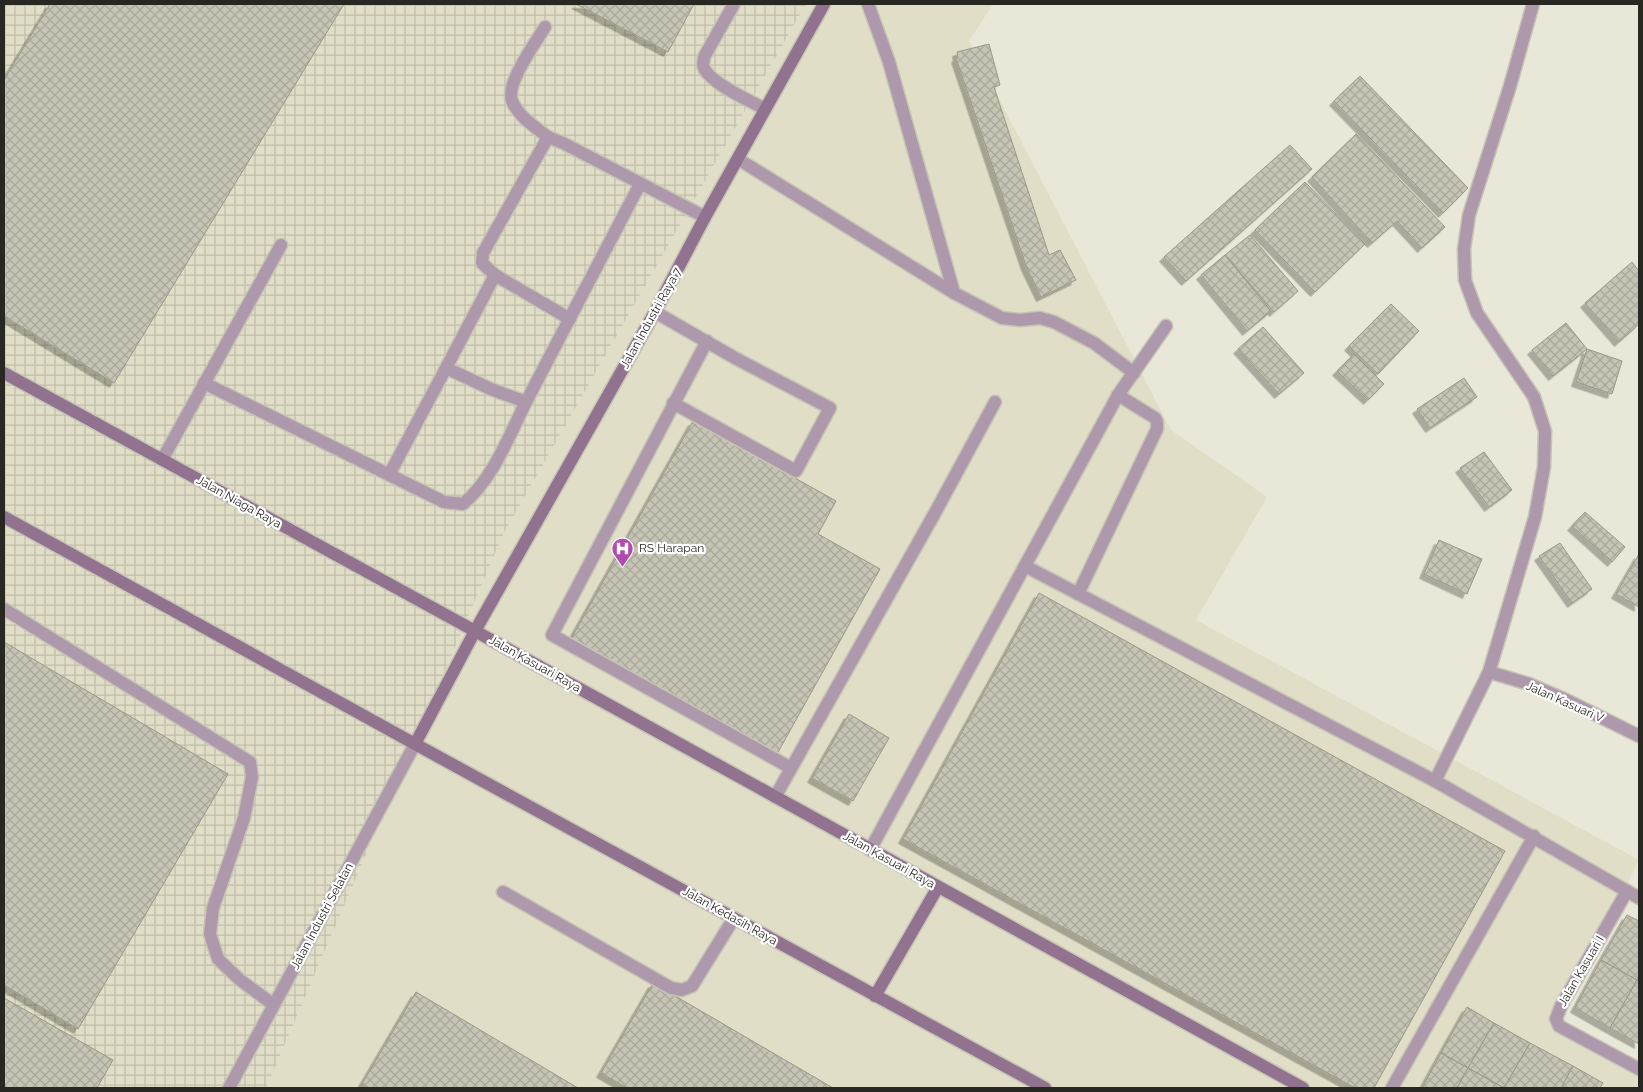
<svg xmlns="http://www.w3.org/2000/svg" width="1643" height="1092" viewBox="0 0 1643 1092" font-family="Raleway,sans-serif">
<defs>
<pattern id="industrial-grid" width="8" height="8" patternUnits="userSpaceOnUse" patternTransform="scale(1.25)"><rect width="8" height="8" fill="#e0dec6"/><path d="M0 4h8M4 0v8" fill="none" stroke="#c0beaa"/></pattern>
<pattern id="building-cross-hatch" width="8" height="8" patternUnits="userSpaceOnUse" patternTransform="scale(1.25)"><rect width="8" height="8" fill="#c6c4b4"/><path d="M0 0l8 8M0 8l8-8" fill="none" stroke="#aaa89a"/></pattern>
<filter id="shadow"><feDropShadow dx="-4.5" dy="4.5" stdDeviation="0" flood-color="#0004"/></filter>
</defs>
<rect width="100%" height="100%" fill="#e9e7d7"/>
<polygon fill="#e0dec6" points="806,4 993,4 969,41 1171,430 1267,497 1196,620 1639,860 1557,1026 1639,1071 1639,1088 266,1088 504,533"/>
<polygon fill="url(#industrial-grid)" points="4,4 806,4 504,533 266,1088 4,1088"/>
<g fill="url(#building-cross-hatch)" stroke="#999889" filter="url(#shadow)">
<polygon points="50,4 344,4 114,383 4,316 4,80"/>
<polygon points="576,4 694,4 668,52"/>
<polygon points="989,44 1000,85 994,87 1049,255 1060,250 1076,280 1041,297 1026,266 956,58 958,57 957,52"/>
<polygon points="1360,76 1468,188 1443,213 1334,101"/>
<polygon points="1356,134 1445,227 1422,248 1397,221 1372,243 1312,177"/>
<polygon points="1290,145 1312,169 1186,281 1164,257"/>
<polygon points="1305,182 1365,244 1315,292 1255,230"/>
<polygon points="1250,235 1298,291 1274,312 1225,255"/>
<polygon points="1225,255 1271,311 1247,331 1201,275"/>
<polygon points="1632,262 1639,271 1639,324 1619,342 1585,303"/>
<polygon points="1391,304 1419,331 1378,374 1349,346"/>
<polygon points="1566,323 1587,349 1553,376 1532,350"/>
<polygon points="1263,327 1304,373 1279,394 1238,349"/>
<polygon points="1587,349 1622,361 1612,394 1576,382"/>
<polygon points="1354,354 1384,384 1368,400 1337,371"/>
<polygon points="1464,378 1477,397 1430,428 1417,409"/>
<polygon points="693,421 836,501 818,534 880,569 777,754 571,639"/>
<polygon points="1484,452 1512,490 1489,507 1460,468"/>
<polygon points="1585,512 1625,547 1612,562 1572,526"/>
<polygon points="1439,540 1482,559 1467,594 1424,574"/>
<polygon points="1560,543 1592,589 1572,603 1539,556"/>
<polygon points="1639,554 1639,607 1616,594"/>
<polygon points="1039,593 1505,851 1374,1088 1355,1088 903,839"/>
<polygon points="4,642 228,774 78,1029 4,985"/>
<polygon points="849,714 889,738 853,801 812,778"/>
<polygon points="1627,915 1639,921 1639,975 1637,980 1601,960"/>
<polygon points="1601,960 1637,980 1610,1028 1575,1008"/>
<polygon points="1637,980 1639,982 1639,1044 1610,1028"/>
<polygon points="653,983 833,1088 627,1088 601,1073"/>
<polygon points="416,992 578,1088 370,1088 362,1084"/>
<polygon points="4,998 113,1060 97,1088 4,1088"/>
<polygon points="1467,1007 1494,1023 1468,1068 1441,1053"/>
<polygon points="1494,1023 1530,1043 1504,1088 1468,1068"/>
<polygon points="1530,1043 1573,1066 1561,1088 1504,1088"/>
<polygon points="1441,1053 1468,1068 1457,1088 1422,1088"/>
<polygon points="1573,1066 1603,1083 1600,1088 1561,1088"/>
<polygon points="1468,1068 1504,1088 1457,1088"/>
</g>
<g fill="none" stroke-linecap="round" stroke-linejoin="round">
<defs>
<g id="lane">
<path d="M734,4L704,57C704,60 703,63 703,65C706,82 751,101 765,109"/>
<polyline points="868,4 889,62 954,293"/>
<path d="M545,27C536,42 505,84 512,101C519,117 535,127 548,137"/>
<polyline points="738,159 954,293 1002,318 1020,320 1040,318 1054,322 1094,343 1134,373"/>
<polyline points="655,312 735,358 830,408 796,471 673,403"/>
<polyline points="570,319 495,275 482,263 483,253 548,137 563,143 705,217"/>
<polyline points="707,341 552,635 791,768"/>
<polyline points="446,368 495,275"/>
<path d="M204,383L444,502L463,504C493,479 509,436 526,402"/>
<polyline points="162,460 281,245"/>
<polyline points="389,475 446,368 493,390 526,402 640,184"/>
<polyline points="1025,566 1435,781"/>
<polyline points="1078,594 1157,429 1157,422 1155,418 1118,395"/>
<polyline points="4,609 250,762 252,777 244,818 213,908 210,934 218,959 240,980 274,1005"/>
<polyline points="775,797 936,511 995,402"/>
<polyline points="870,850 1118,395 1166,326"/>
<polyline points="503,892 671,988 682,990 692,986 734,918"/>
</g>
<g id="street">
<polyline points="1533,4 1510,86 1469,215 1464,249 1465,280 1477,313 1534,397 1545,431 1544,467 1535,517 1489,672 1435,781 1639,898"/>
<polyline points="1489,672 1529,684 1566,700 1639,736"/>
<polyline points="1627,891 1561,1006 1556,1019 1559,1026 1639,1069"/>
<polyline points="229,1088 415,744"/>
<polyline points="1392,1088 1534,836"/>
</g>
<g id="secondary">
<polyline points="4,373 475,631 1303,1088"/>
<polyline points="4,517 415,744 1045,1088"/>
<polyline points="415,744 475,631 655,312 705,217 824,4"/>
<polyline points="875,996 938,887"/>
</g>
</defs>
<use href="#lane" stroke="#c6c4b6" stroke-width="15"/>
<use href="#street" stroke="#c6c4b6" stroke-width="15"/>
<use href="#secondary" stroke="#c6c4b6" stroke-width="15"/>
<use href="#lane" stroke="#ae98ac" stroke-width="12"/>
<use href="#street" stroke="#ae98ac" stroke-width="12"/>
<use href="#secondary" stroke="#91728f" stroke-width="12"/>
</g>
<defs>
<symbol id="hospital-pin" viewBox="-11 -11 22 30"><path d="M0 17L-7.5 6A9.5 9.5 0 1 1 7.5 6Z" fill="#b24baf" stroke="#fff"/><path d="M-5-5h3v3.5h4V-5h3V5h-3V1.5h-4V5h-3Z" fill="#fff"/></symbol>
</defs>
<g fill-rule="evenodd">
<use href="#hospital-pin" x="610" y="536" width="25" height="34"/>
</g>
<g text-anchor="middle" stroke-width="4.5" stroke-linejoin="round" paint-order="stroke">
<g font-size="12" fill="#282721" stroke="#fff">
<text transform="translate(651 318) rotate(-61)" y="4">Jalan Industri Raya 7</text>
<text transform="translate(239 502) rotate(29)" y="4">Jalan Niaga Raya</text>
<text transform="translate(535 664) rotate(29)" y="4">Jalan Kasuari Raya</text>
<text transform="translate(1565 702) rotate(24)" y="4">Jalan Kasuari V</text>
<text transform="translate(889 860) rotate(29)" y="4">Jalan Kasuari Raya</text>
<text transform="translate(322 916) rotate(-62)" y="4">Jalan Industri Selatan</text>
<text transform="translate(730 916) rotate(29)" y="4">Jalan Kedasih Raya</text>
<text transform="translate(1581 971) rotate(-60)" y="4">Jalan Kasuari I</text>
</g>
<g font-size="12" fill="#282721" stroke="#fff" text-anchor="start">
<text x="639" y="552">RS Harapan</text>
</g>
</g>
<rect width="1643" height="1092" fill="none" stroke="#282721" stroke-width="10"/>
</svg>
